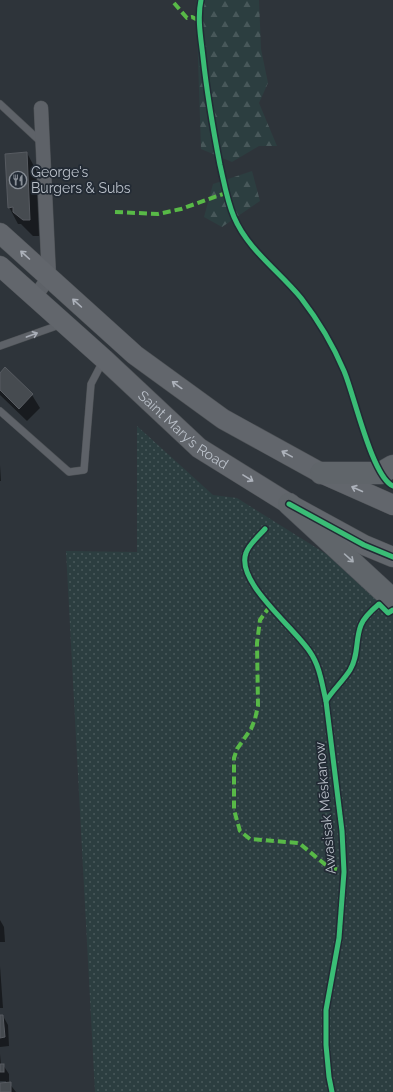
<svg xmlns="http://www.w3.org/2000/svg" width="393" height="1092" viewBox="0 0 393 1092" font-family="Raleway,sans-serif">
<defs>
<pattern id="grass-dots" width="8" height="8" patternUnits="userSpaceOnUse"><rect width="8" height="8" fill="#2c3e40"/><path d="M2 2h.1M6 6h.1" fill="none" stroke="#48585a" stroke-width="1.8" stroke-linecap="round"/></pattern>
<pattern id="forest-firs" width="22" height="20" patternUnits="userSpaceOnUse"><rect width="22" height="20" fill="#2c3e40"/><path d="M5 1l3.5 6h-7zM16 11l3.5 6h-7z" fill="#48585a"/></pattern>
</defs>
<rect width="100%" height="100%" fill="#2e343a"/>
<polygon fill="url(#grass-dots)" points="137,426 213,495 237,498 331,557 393,609 393,1092 95,1092 66,551 137,552"/>
<g fill="url(#forest-firs)">
<polygon points="196,0 259,0 261,49 268,83 259,103 277,146 259,146 232,162 201,149"/>
<polygon points="252,171 260,201 222,227 204,217 213,184"/>
</g>
<g fill="#0007">
<polygon points="27,153 36,170 39,236 33,236 21,224 18,224 9,207"/>
<polygon points="5,369 32,395 40,408 27,421 0,395 0,374"/>
<polygon points="0,465 1,481 0,481"/>
<polygon points="0,920 4,927 5,942 0,942"/>
<polygon points="0,966 3,1008 0,1008"/>
<polygon points="0,1016 3,1016 8,1025 9,1046 0,1047"/>
<polygon points="0,1054 1,1065 3,1065 9,1074 9,1083 16,1092 0,1092 0,1084 6,1083 6,1081 0,1081"/>
</g>
<g fill="#464b50" stroke="#575b61">
<polygon points="27,152 30,220 23,220 13,212 13,207 8,208 5,154"/>
<polygon points="5,367 33,394 19,409 0,390 0,373"/>
<polygon points="0,1015 3,1015 5,1037 0,1038"/>
<rect x="0" y="1064" width="4" height="8"/>
<polygon points="11,1082 11,1092 0,1092 0,1083"/>
</g>
<g fill="none" stroke-linecap="round" stroke-linejoin="round">
<defs>
<g id="lane">
<polyline points="0,104 41,142"/>
<polyline points="0,346 62,324"/>
<polyline points="0,411 69,472 84,470 91,384 103,361"/>
</g>
<polyline id="street" points="35,297 49,277 41,108"/>
<g id="secondary">
<polyline points="0,233 135,355 223,419 321,473 393,505"/>
<path id="s1" d="M0,266L104,359L199,448L289,504L364,545L393,557"/>
</g>
<g id="primary">
<polyline points="321,473 381,473 393,466"/>
<polyline points="289,504 393,600"/>
</g>
</defs>
<use href="#lane" stroke="#4c5054" stroke-width="8"/>
<use href="#street" stroke="#4c5054" stroke-width="15"/>
<use href="#secondary" stroke="#4c5054" stroke-width="21"/>
<use href="#primary" stroke="#4c5056" stroke-width="23"/>
<use href="#lane" stroke="#5e6268" stroke-width="7"/>
<use href="#street" stroke="#5e6268" stroke-width="14"/>
<use href="#secondary" stroke="#62666c" stroke-width="20"/>
<use href="#primary" stroke="#60656a" stroke-width="22"/>
<g stroke="#58b947" stroke-width="4" stroke-dasharray="8 4" stroke-linecap="butt">
<polyline points="174,3 187,18 192,17 200,21"/>
<polyline points="115,212 158,214 181,209 226,193"/>
<polyline points="270,606 260,620 257,643 258,706 255,719 251,729 237,749 234,758 234,810 240,831 250,839 299,843 327,866 344,872"/>
</g>
<defs>
<g id="cycleway">
<path d="M201,0C197,18 201,39 203,57C207,94 213,129 220,165C224,182 227,201 234,217C248,250 279,271 301,298C318,320 333,345 344,371C354,394 372,477 393,486"/>
<polyline points="289,504 364,545 393,557"/>
<path d="M265,529C259,536 249,544 246,553C235,582 296,629 310,652C320,666 322,685 326,701"/>
<path d="M332,1092L329,1077L326,1045V1010L339,938L344,872L342,831L326,701C333,690 343,681 350,670C359,655 355,640 361,625C364,617 372,610 379,604L388,613L393,610"/>
</g>
</defs>
<use href="#cycleway" stroke="#222a34" stroke-width="8"/>
<use href="#cycleway" stroke="#3abd76" stroke-width="5"/>
</g>
<defs><path id="oneway-shaft" d="M-6 0H5M1.5-3L5.5 0L1.5 3" fill="none" stroke-width="1.6" stroke-linecap="round" stroke-linejoin="round"/></defs>
<g stroke="#adb2bb">
<use href="#oneway-shaft" transform="translate(25 255) rotate(-138)"/>
<use href="#oneway-shaft" transform="translate(77 303) rotate(-138)"/>
<use href="#oneway-shaft" transform="translate(177 385) rotate(-144)"/>
<use href="#oneway-shaft" transform="translate(287 454) rotate(-151)"/>
<use href="#oneway-shaft" transform="translate(248 478) rotate(32)"/>
<use href="#oneway-shaft" transform="translate(357 489) rotate(-156)"/>
</g>
<use stroke="#a8adb6" href="#oneway-shaft" transform="translate(32 335) rotate(-20)"/>
<use stroke="#a8aeb6" href="#oneway-shaft" transform="translate(349 558) rotate(42)"/>
<defs>
<symbol id="restaurant-ring" viewBox="-11 -11 22 22"><circle r="9.5" fill="#222a34" stroke="#898f97" stroke-width="1.5"/><path d="M-5-6h1v4h1v-4h1v4h1v-4h1v5L-1.5 .5V6h-2V.5L-5-1ZM5-6V6H3V1.5H1.5Q1.5-4 5-6Z" fill="#898f97"/></symbol>
</defs>
<g fill-rule="evenodd">
<use href="#restaurant-ring" x="8" y="170" width="20" height="20"/>
</g>
<g text-anchor="middle" stroke-width="3.5" stroke-linejoin="round" paint-order="stroke">
<g font-size="14" fill="#bac0c9" stroke="#222a34" text-anchor="start">
<text x="31" y="177">George's<tspan x="31" dy="16">Burgers &amp; Subs</tspan></text>
</g>
<g font-size="14" fill="#bac0c9" stroke="#222a34">
<text dy="5" stroke="none"><textPath href="#s1" startOffset="246">Saint Mary’s Road</textPath></text>
<text transform="translate(325 808) rotate(-95)" y="5">Awasisak Mēskanow</text>
</g>
</g>
</svg>
